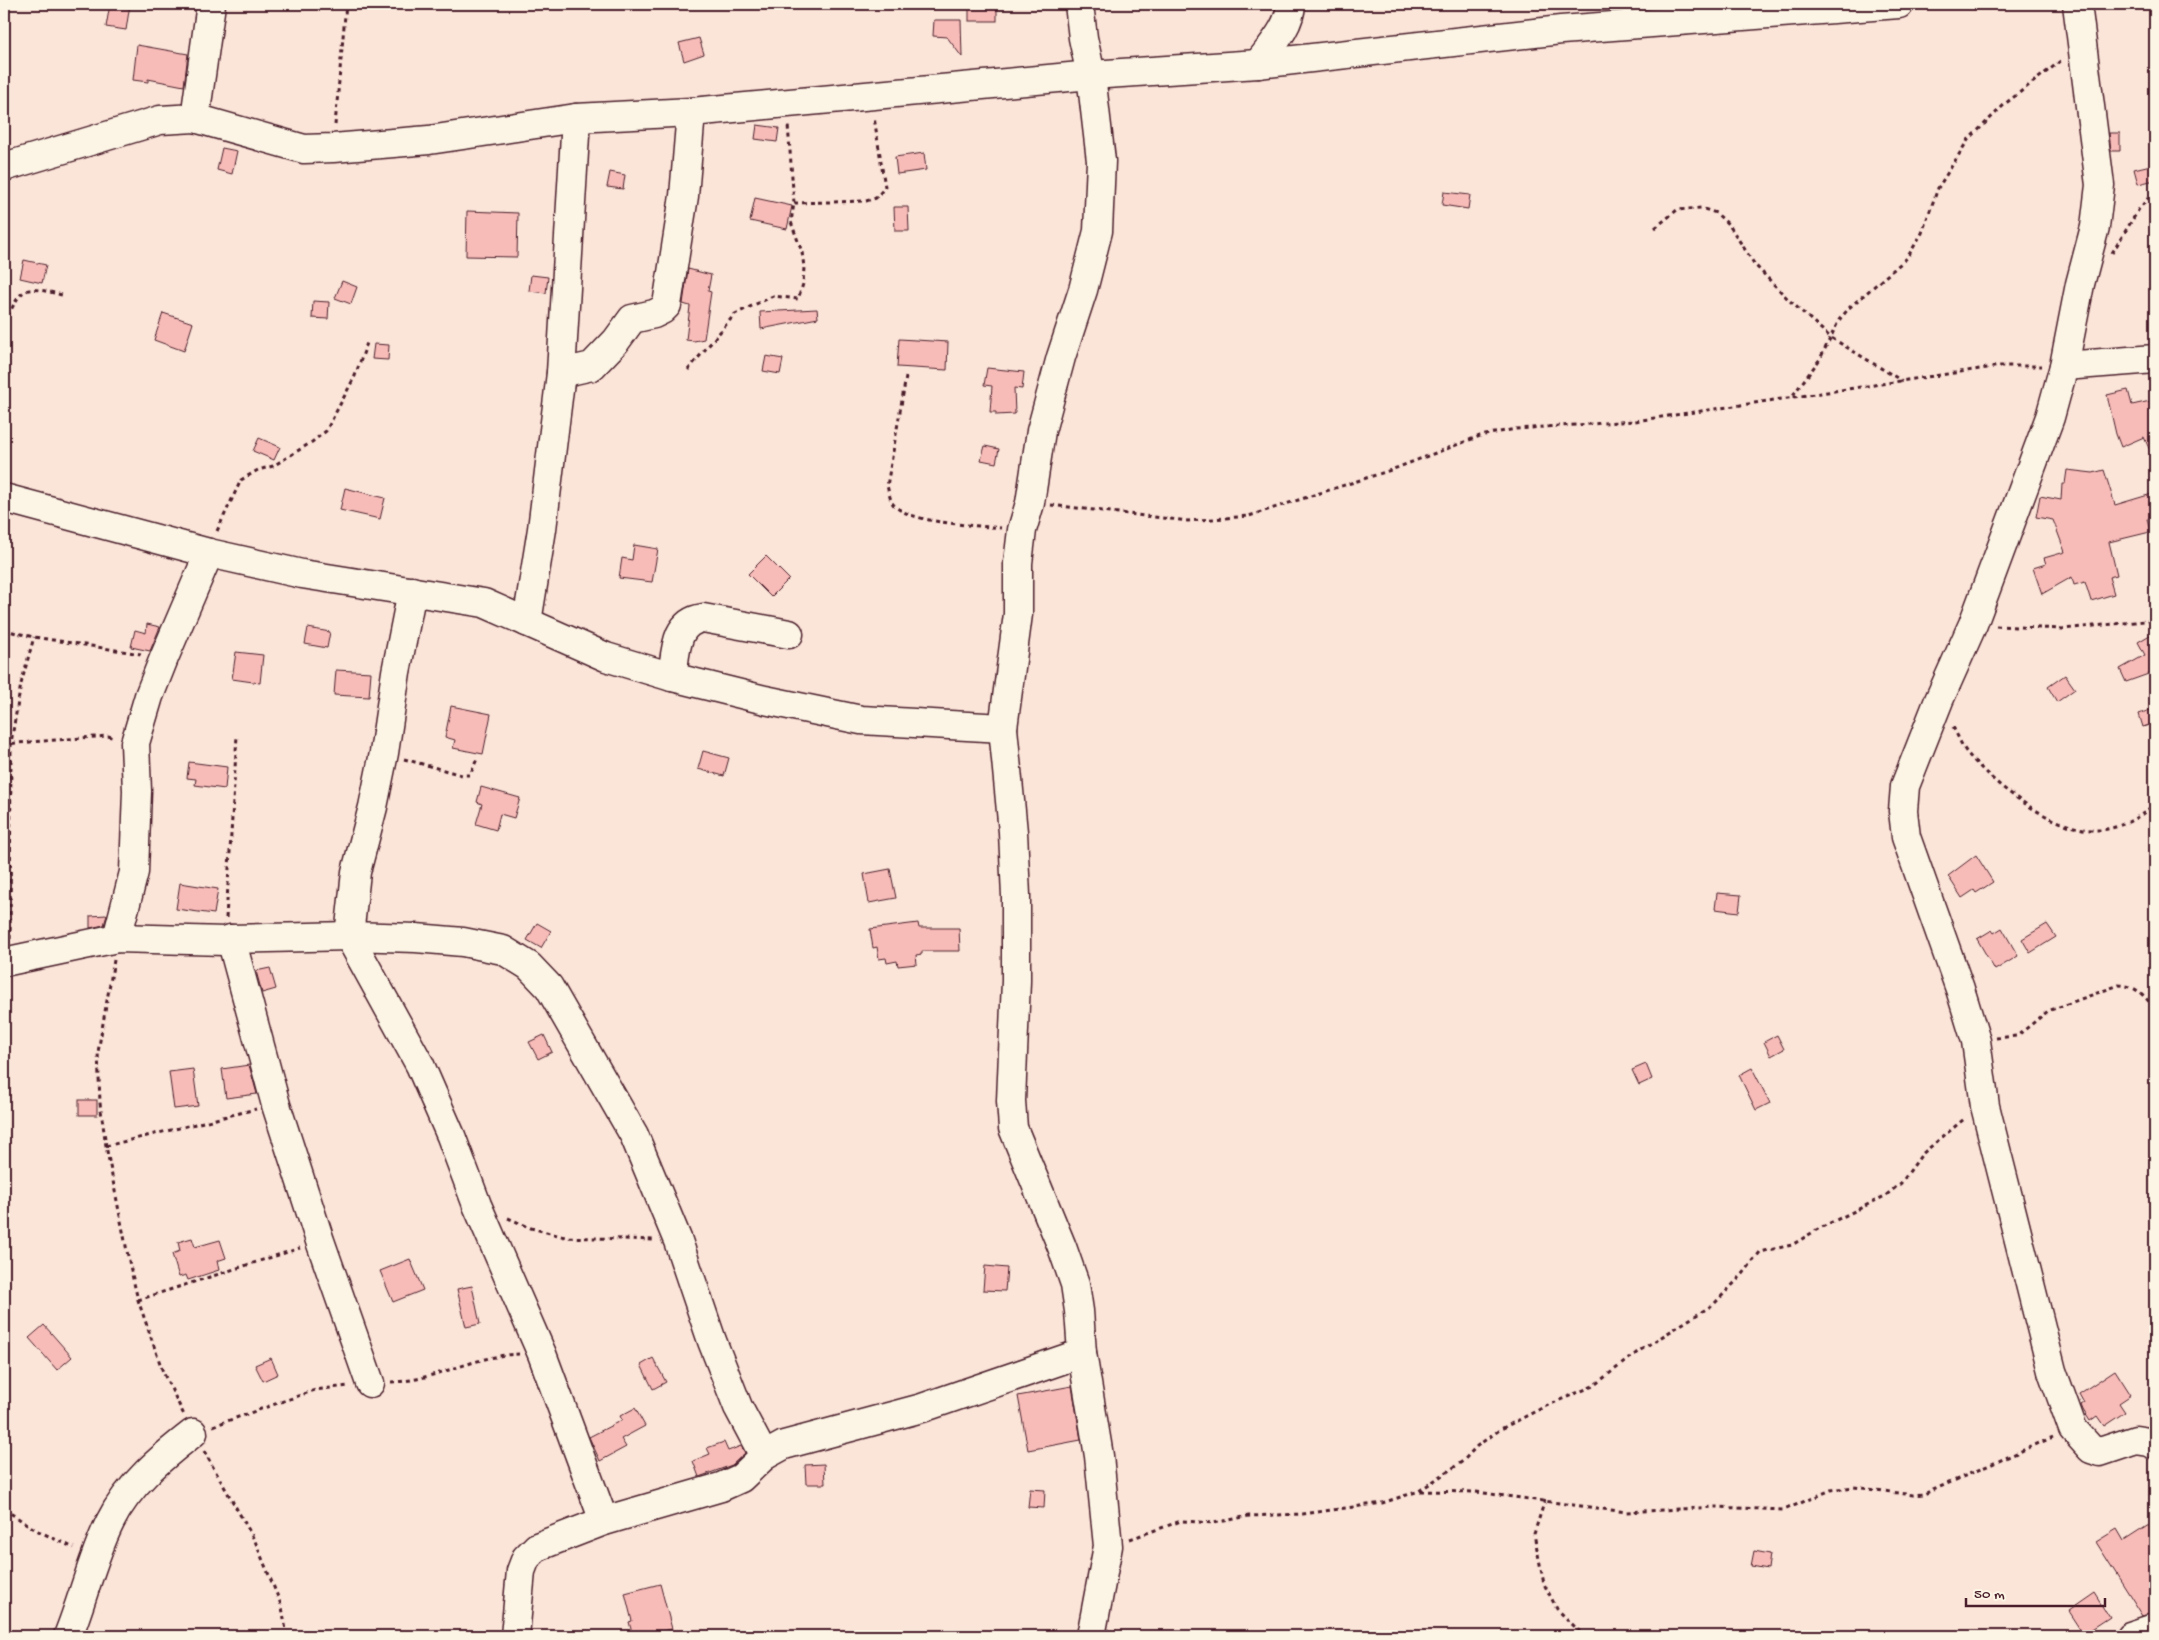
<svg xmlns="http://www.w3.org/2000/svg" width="2159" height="1640" viewBox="0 0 2159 1640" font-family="'Gochi Hand',sans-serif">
<rect width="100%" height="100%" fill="#fbe4d8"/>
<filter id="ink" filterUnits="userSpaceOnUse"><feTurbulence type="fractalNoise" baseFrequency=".02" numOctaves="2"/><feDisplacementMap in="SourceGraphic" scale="10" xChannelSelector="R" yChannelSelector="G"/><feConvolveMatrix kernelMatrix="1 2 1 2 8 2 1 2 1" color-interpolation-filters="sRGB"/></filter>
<g filter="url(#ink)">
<g fill="#f8bcb8" stroke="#4a1f2b">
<polygon points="110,4 130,4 126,30 106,27"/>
<rect x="969" y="4" width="28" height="17"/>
<polygon points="934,20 961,20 962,57 947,37 933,36"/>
<polygon points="699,38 704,54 684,61 679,43"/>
<polygon points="137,45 188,54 184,86 148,79 148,82 133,80"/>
<polygon points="757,125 779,128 777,142 755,139"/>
<polygon points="2109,133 2120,133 2120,151 2111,151"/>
<polygon points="222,148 237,151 232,174 217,170"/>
<polygon points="924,153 926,170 897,174 895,157"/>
<polygon points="2155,164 2155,180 2138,184 2134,169"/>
<polygon points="610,172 625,175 623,189 607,187"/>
<polygon points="1444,192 1470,195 1468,209 1442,205"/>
<polygon points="755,198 792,206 787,229 750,221"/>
<polygon points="894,207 908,207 909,231 895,231"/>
<polygon points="467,211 518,213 517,257 466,256"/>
<polygon points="24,260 46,265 42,283 20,278"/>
<polygon points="688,269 711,275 708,291 711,292 704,339 694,341 686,340 690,306 683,304"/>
<polygon points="531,275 548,277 546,293 529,291"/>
<polygon points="342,281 357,287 351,304 335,298"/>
<polygon points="313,301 329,302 328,319 312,318"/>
<polygon points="817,309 818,318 761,329 760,312"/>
<polygon points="163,313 193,323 184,351 154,340"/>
<polygon points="899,339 948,342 947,370 897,367"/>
<polygon points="374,344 389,345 388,360 372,359"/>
<polygon points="766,356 783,359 780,374 763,371"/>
<polygon points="987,368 1024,372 1022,389 1014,388 1015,414 996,415 996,412 990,412 992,386 984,385"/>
<polygon points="2128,390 2132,405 2155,400 2155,462 2144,437 2121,447 2116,434 2107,395"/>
<polygon points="259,438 280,447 274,460 253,451"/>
<polygon points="985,446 999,449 996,463 981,460"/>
<polygon points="2067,470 2093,473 2104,470 2115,505 2155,493 2155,517 2147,519 2150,532 2109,542 2117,575 2109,577 2114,594 2091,601 2085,582 2074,585 2072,577 2042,594 2033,568 2046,564 2044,558 2065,552 2053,520 2036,517 2040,496 2061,500 2062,484 2065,484"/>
<polygon points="345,488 385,498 380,519 340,510"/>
<polygon points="634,545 658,549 652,582 619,578 622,558 632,560"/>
<polygon points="766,556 789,579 771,597 748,574"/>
<polygon points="147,624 160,627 150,651 131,647 135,630 146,633"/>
<polygon points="308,628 330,632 327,648 305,644"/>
<polygon points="2155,632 2155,674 2154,672 2126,682 2120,669 2145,655 2138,642"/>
<polygon points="236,652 263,655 260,683 232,679"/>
<polygon points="336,670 371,672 369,697 334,695"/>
<polygon points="2065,675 2075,689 2057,702 2048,687"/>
<polygon points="451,706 491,714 483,754 453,748 455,740 445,737"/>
<polygon points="2155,708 2155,723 2143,727 2139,714"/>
<polygon points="703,751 729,758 724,776 698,769"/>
<polygon points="189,762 227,767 225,789 195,785 196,779 187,778"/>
<polygon points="481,787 520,798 514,818 500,814 496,830 476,824 482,804 477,802"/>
<polygon points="1976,855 1993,882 1976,893 1974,890 1962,898 1948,876"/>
<polygon points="890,869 896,898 869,903 864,874"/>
<polygon points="180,883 218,889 214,914 176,909"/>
<polygon points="1717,893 1741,895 1739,912 1715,909"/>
<polygon points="107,915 104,925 90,928 90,916"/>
<polygon points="537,923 551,931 541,948 527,940"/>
<polygon points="918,923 919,928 959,928 960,951 922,951 922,954 916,955 917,964 898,966 897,961 887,963 886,958 879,959 877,947 873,948 870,929"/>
<polygon points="2047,924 2056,937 2030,953 2022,939"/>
<polygon points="2002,928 2018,956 1995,970 1977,939 1992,930 1994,933"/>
<polygon points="270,968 276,989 262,993 256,971"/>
<polygon points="544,1035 552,1052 538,1059 529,1042"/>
<polygon points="1777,1035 1784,1049 1771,1056 1764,1042"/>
<polygon points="1646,1064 1652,1079 1639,1085 1632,1070"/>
<polygon points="249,1065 257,1094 226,1098 222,1069"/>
<polygon points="1752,1068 1770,1103 1756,1110 1739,1075"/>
<polygon points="193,1069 198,1106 174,1109 169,1072"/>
<rect x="79" y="1100" width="18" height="15"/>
<polygon points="192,1238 195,1247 220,1240 226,1258 217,1261 219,1270 188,1280 186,1275 179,1277 172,1254 180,1251 178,1242"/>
<polygon points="410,1259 423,1290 393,1302 380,1271"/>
<polygon points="985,1266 1007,1268 1005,1291 983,1290"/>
<polygon points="472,1286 480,1324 466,1327 457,1289"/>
<polygon points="44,1325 72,1357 57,1370 29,1338"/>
<polygon points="271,1358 278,1374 263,1381 255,1365"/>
<polygon points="653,1358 666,1382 653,1389 641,1365"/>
<polygon points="2115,1370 2131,1395 2119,1403 2125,1412 2104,1426 2097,1416 2090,1421 2083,1410 2081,1405 2084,1403 2079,1394"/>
<polygon points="1072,1386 1081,1440 1028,1450 1018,1396"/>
<polygon points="635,1408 645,1426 621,1439 626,1447 600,1461 589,1437 622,1420 620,1416"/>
<polygon points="724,1442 728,1451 741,1446 745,1453 732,1465 699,1477 693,1461 710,1454 707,1448"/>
<polygon points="824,1464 825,1484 806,1484 805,1465"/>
<polygon points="1030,1489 1045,1490 1044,1508 1028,1507"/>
<polygon points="2155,1521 2155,1613 2143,1616 2096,1542 2117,1529 2124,1541"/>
<polygon points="1754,1551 1770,1554 1768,1569 1751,1566"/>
<polygon points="660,1584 672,1629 641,1636 633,1636 629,1622 632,1621 625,1593"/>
<polygon points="2094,1593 2109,1617 2083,1634 2068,1611"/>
</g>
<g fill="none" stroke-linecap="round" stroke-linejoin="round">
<defs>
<g id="minor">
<polyline points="1079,4 1083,38 1091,75 1101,161 1098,231 1083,290 1061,357 1041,431 1030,503 1022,530 1018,563 1018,614 1003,728 1013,832 1016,896 1016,981 1011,1101 1013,1128 1062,1247 1075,1284 1079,1311 1082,1353 1099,1456 1108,1546 1091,1636"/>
<polyline points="2077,4 2100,185 2095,227 2080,284 2064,366 2050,417 1973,624 1939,700 1905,786 1903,811 1906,837 1960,989 1976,1041 1985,1106 2052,1371 2073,1429 2091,1449 2100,1452 2136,1440 2149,1442 2155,1445"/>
<path d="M1258,64C1271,46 1290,27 1291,4"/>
<polyline points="195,118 211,4"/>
<polyline points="4,167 160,120 195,118 304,149 333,148 429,140 576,118 691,112 1091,75 1258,64 1561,30 1899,4"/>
<polyline points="2064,366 2155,359"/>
<polyline points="561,373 592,366 616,341 632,319 654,314 662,310 667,305 684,196 691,112"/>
<polyline points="4,498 209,553 302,574 484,603 606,657 672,677 765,700 861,720 1003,728"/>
<polyline points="412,591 396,672 384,753 373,807 356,872 349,936 420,1065 451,1136 477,1205 542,1354 604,1521"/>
<polyline points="527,622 542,529 561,373 576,118"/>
<path d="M672,677C676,653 674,622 703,618L789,634"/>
<polyline points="117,938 134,872 137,791 135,743 149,696 164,658 209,553"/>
<polyline points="231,939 276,1105 320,1241 370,1383"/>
<polyline points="4,962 117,938 225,941 231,939 349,936 416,938 463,942 503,950 529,966 549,987 634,1135 678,1241 712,1341 738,1407 764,1456"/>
<path d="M68,1636C83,1599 92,1558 110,1522C128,1485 162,1457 193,1433"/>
<polyline points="515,1636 521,1571 526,1558 537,1547 604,1521 721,1487 741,1478 764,1456 784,1445 922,1408 1082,1353"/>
<polyline points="2131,1636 2155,1628"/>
</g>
</defs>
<use href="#minor" stroke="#4a1f2b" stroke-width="31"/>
<g stroke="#4a1f2b" stroke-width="3" stroke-dasharray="4 4" stroke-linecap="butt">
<polyline points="335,125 346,4"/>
<polyline points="794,203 866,201 876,198 885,187 874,117"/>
<polyline points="1655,228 1677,210 1701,208 1716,213 1729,225 1755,265 1790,301 1830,337 1902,381"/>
<polyline points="2112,253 2139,209 2155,190"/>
<path d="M4,323C23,288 20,284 62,295"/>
<polyline points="688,370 735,314 773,296 798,299 803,284 804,267 802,252 791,222 794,203 788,125"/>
<path d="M906,377L887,486C889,492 890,500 893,504C909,524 976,525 1001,528"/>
<polyline points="1793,395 1820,359 1839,320 1850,307 1907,258 1922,233 1938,188 1968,140 2006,103 2062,60"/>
<polyline points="1051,505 1188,521 1249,516 1391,470 1480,436 1515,429 1635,421 2000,366 2042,366"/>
<polyline points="217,531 241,480 258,470 273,466 312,442 326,431 355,376 368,340"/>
<polyline points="1996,626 2063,629 2155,620"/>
<polyline points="4,630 34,637 141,654"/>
<path d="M1953,727C1958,736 1962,747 1968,754C1995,786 2053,831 2097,830C2117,830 2142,817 2155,803"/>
<polyline points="4,744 108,736 115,738"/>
<polyline points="404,759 462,775 470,775 477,759"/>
<polyline points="226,918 237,735"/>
<polyline points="10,939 11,743 21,684 34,637"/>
<polyline points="114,960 98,1052 100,1103 106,1146 130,1266 138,1300 163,1372 184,1415"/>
<path d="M1996,1038L2017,1036L2048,1011L2119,985C2138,986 2144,996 2155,1009"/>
<polyline points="106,1146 256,1109"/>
<polyline points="508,1218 531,1228 565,1237 653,1240"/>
<polyline points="138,1300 300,1248"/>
<path d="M391,1382C435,1381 475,1355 519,1354"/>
<polyline points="213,1426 315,1390 348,1386"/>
<polyline points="204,1451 255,1541 282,1607 287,1636"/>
<polyline points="1420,1491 1476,1492 1626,1512 1716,1507 1784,1510 1831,1490 1854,1487 1913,1495 1924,1494 2053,1437"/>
<polyline points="1545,1500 1534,1534 1544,1584 1557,1609 1580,1632 1588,1636"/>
<polyline points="4,1509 36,1530 74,1548"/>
<polyline points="1130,1539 1181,1521 1214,1523 1249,1516 1303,1514 1382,1503 1419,1491 1463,1461 1477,1446 1501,1429 1546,1406 1593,1386 1639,1351 1714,1304 1743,1274 1760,1252 1792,1245 1818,1229 1885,1196 1901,1183 1922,1154 1964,1119"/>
</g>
<use href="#minor" stroke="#fcf5e5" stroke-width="28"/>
</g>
</g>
<rect width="2159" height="1640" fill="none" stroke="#fcf5e5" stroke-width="20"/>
<rect x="10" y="10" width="2139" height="1620" fill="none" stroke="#4a1f2b" stroke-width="2" filter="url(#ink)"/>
<path d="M1966 1598v8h139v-8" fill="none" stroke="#4a1f2b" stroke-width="2.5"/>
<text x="1974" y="1598" font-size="15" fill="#4a1f2b" stroke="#fcf5e5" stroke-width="4" paint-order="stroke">50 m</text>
</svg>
